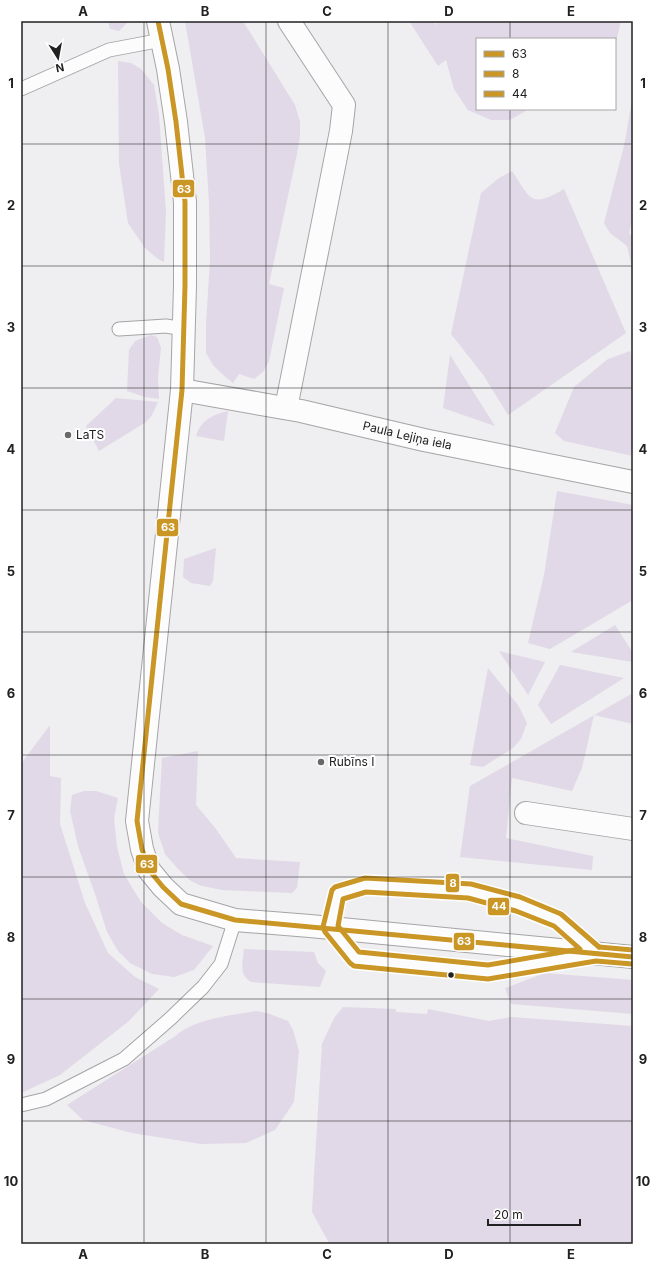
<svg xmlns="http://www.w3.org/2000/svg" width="654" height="1265" viewBox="0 0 654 1265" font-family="Inter,sans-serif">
<rect width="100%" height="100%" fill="#efeef0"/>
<g fill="#e1d9e7">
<polygon points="108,21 129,21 119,31 110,29"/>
<polygon points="185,21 243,21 295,105 300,122 300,136 297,154 269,284 284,288 269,361 263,372 254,379 239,374 233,383 221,373 213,365 206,353 206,324 210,260 209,203 205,138"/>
<polygon points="409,21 434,21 436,26 436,21 621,21 615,46 615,39 477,39 477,109 529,109 510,120 491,120 468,110 454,89 446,60 438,66"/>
<polygon points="118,61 131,63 141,69 154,85 159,115 166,212 164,262 158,259 145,248 128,223 119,164"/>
<polygon points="633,95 633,215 629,234 633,235 633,271 627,246 610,233 604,223 624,146"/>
<path d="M512,171C531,199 530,209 564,189L626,333L508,415L484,376L451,334L481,193L499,178Z"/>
<polygon points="151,335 157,337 161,348 158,377 159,399 145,397 127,391 129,350 135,341"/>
<polygon points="630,351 633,360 633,456 564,441 555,433 574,387 608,359"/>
<polygon points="450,355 495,426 443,408"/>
<polygon points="116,398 158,402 152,415 146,422 99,451 86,426"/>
<path d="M228,411L224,441L196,436C201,420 212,415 228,411Z"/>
<polygon points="557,491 633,505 633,600 550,649 528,643 544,575"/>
<polygon points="216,548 213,581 210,586 191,583 183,577 184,559"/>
<polygon points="615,625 633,653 633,662 571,652"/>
<polygon points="499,651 545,662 528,695"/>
<polygon points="560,665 624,678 551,724 538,705"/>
<polygon points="488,668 518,705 527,723 521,739 513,748 483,767 470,765"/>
<polygon points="633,693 633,724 594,715 582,768 572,791 512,778 506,838 593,856 592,870 460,857 470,786"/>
<polygon points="50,725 50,776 61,778 60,824 85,903 108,953 135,977 159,989 129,1021 60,1075 21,1093 21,764"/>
<polygon points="198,751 196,805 216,829 236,858 300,862 297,888 292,893 222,890 202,886 191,881 178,869 165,854 158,833 162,758"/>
<polygon points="84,791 96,791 118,798 114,818 117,847 124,874 141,902 162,923 182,935 213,946 194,970 174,977 152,974 130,963 118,951 107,932 96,897 78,846 70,811 72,795"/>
<path d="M244,949L314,952L318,963L326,971L320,987L251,982C238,974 243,962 244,949Z"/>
<polygon points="545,973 633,980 633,1014 511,1004 505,988"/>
<polygon points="343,1007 396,1009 396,1012 427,1014 428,1009 489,1021 511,1017 633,1026 633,1244 343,1244 329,1243 312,1212 314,1175 322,1044 334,1018"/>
<path d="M256,1011L267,1013L288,1021L293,1030L299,1051L294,1102L275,1130L246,1143L201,1144L132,1133L83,1120L67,1105L174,1037C196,1018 228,1016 256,1011Z"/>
</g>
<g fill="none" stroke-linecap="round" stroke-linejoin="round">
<defs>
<g id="service">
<polyline points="21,89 109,50 162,40"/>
<polyline points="119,329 166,326 184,329"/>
<polygon points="365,885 469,891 518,904 558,920 596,954 488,972 355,959 330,928 337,894"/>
<polyline points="21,1105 46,1099 124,1059 171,1018 203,987 221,964 235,920"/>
</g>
<g id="minor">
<path id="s1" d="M182,390L301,411L424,440L633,482"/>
<polyline points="286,408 325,212 341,131 344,105 289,21"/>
<polyline points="526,813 633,829"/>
</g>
<polyline id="tertiary" points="158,21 168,69 176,122 185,202 185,286 182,390 137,821 142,849 149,870 163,887 181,904 235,920 310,926 633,957"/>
</defs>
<use href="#service" stroke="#a5a4a6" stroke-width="15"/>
<use href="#minor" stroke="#a5a4a6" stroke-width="24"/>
<use href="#tertiary" stroke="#a5a4a6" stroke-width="24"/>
<use href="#service" stroke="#fdfcfd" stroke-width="13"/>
<use href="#minor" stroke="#fdfcfd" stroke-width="22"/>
<use href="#tertiary" stroke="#fdfcfd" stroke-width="22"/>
<defs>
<polyline id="bus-1" points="158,21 168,69 176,122 185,202 185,286 182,390 137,821 142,849 149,870 163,887 181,904 235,920 633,957"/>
<polyline id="bus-2" points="599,947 561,914 520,897 471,884 365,878 335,887 332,890 323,927 325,932 350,963 354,966 488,979 596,961 632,964"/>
<g id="bus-3">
<polygon points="366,892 468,898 516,911 554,926 580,949 488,965 359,952 338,926 343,899"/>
<polyline points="599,947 633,950"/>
</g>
</defs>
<use href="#bus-1" stroke="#fff" stroke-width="8"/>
<use href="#bus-2" stroke="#fff" stroke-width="8"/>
<use href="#bus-3" stroke="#fff" stroke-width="8"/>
<use href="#bus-1" stroke="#ca9726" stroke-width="5"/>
<use href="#bus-2" stroke="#ca9726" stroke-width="5"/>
<use href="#bus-3" stroke="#ca9726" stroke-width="5"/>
</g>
<path fill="none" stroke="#212122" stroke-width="1" stroke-opacity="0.55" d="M144,21V1244M266,21V1244M388,21V1244M510,21V39M510,109V1244M21,144H633M21,266H633M21,388H633M21,510H633M21,632H633M21,755H633M21,877H633M21,999H633M21,1121H633"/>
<g fill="#69696a" stroke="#fff" stroke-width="1.5">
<circle cx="68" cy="435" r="4"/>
<circle cx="321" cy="762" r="4"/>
</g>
<circle fill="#212122" stroke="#fff" stroke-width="1.5" cx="451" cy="975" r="3.5"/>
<g text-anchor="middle" stroke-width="4" stroke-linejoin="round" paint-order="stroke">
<g font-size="12" fill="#212122" stroke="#fff" text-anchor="start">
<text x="76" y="439">LaTS</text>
<text x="329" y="766">Rubīns I</text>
</g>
<g font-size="12" fill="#212122" stroke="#fff">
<text dy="4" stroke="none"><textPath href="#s1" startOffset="230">Paula Lejiņa iela</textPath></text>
</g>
</g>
<g stroke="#fff" stroke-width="1.5">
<rect x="172" y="179" width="23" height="19" rx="4" fill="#ca9726"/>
<rect x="156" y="518" width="23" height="19" rx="4" fill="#ca9726"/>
<rect x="135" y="854" width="23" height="20" rx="4" fill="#ca9726"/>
<rect x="445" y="873" width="15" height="20" rx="4" fill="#ca9726"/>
<rect x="487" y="897" width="23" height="19" rx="4" fill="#ca9726"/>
<rect x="453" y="932" width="22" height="19" rx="4" fill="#ca9726"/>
</g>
<g font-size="11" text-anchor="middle" font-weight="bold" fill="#fff">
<text x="184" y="193">63</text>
<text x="168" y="531">63</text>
<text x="147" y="868">63</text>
<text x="453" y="887">8</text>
<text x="499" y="910">44</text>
<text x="464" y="945">63</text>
</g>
<rect width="654" height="1265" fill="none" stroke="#ffffff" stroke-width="44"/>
<rect x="476" y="38" width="140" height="72" fill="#ffffff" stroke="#a6a6a7"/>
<rect x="484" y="51" width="20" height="6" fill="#ca9726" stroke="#a6a6a7"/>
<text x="512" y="58" font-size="12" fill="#212122">63</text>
<rect x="484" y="71" width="20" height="6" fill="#ca9726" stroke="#a6a6a7"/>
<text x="512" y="78" font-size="12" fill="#212122">8</text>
<rect x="484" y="91" width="20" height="6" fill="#ca9726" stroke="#a6a6a7"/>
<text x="512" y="98" font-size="12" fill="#212122">44</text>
<g transform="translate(58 58) rotate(169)" stroke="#ffffff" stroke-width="3" paint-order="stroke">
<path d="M0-3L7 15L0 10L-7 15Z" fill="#212122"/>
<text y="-6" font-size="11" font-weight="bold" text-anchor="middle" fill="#212122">N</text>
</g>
<path d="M488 1219v6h92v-6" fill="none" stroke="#212122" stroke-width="2"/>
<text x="494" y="1219" font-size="12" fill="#212122" stroke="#ffffff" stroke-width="3" paint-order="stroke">20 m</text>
<rect x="22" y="22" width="610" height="1221" fill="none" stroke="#212122" stroke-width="1.5"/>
<g font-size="13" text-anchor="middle" font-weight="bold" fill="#212122">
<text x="83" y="16">A</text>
<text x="205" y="16">B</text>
<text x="327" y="16">C</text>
<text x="449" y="16">D</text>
<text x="571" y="16">E</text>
<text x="11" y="88">1</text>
<text x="643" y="88">1</text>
<text x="11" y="210">2</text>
<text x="643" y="210">2</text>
<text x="11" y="332">3</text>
<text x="643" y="332">3</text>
<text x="11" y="454">4</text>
<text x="643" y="454">4</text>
<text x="11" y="576">5</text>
<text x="643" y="576">5</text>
<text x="11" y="698">6</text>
<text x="643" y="698">6</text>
<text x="11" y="820">7</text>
<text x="643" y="820">7</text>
<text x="11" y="942">8</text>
<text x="643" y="942">8</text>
<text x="11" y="1064">9</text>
<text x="643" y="1064">9</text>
<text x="11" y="1186">10</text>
<text x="643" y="1186">10</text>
<text x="83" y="1259">A</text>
<text x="205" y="1259">B</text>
<text x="327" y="1259">C</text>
<text x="449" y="1259">D</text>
<text x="571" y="1259">E</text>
</g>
</svg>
